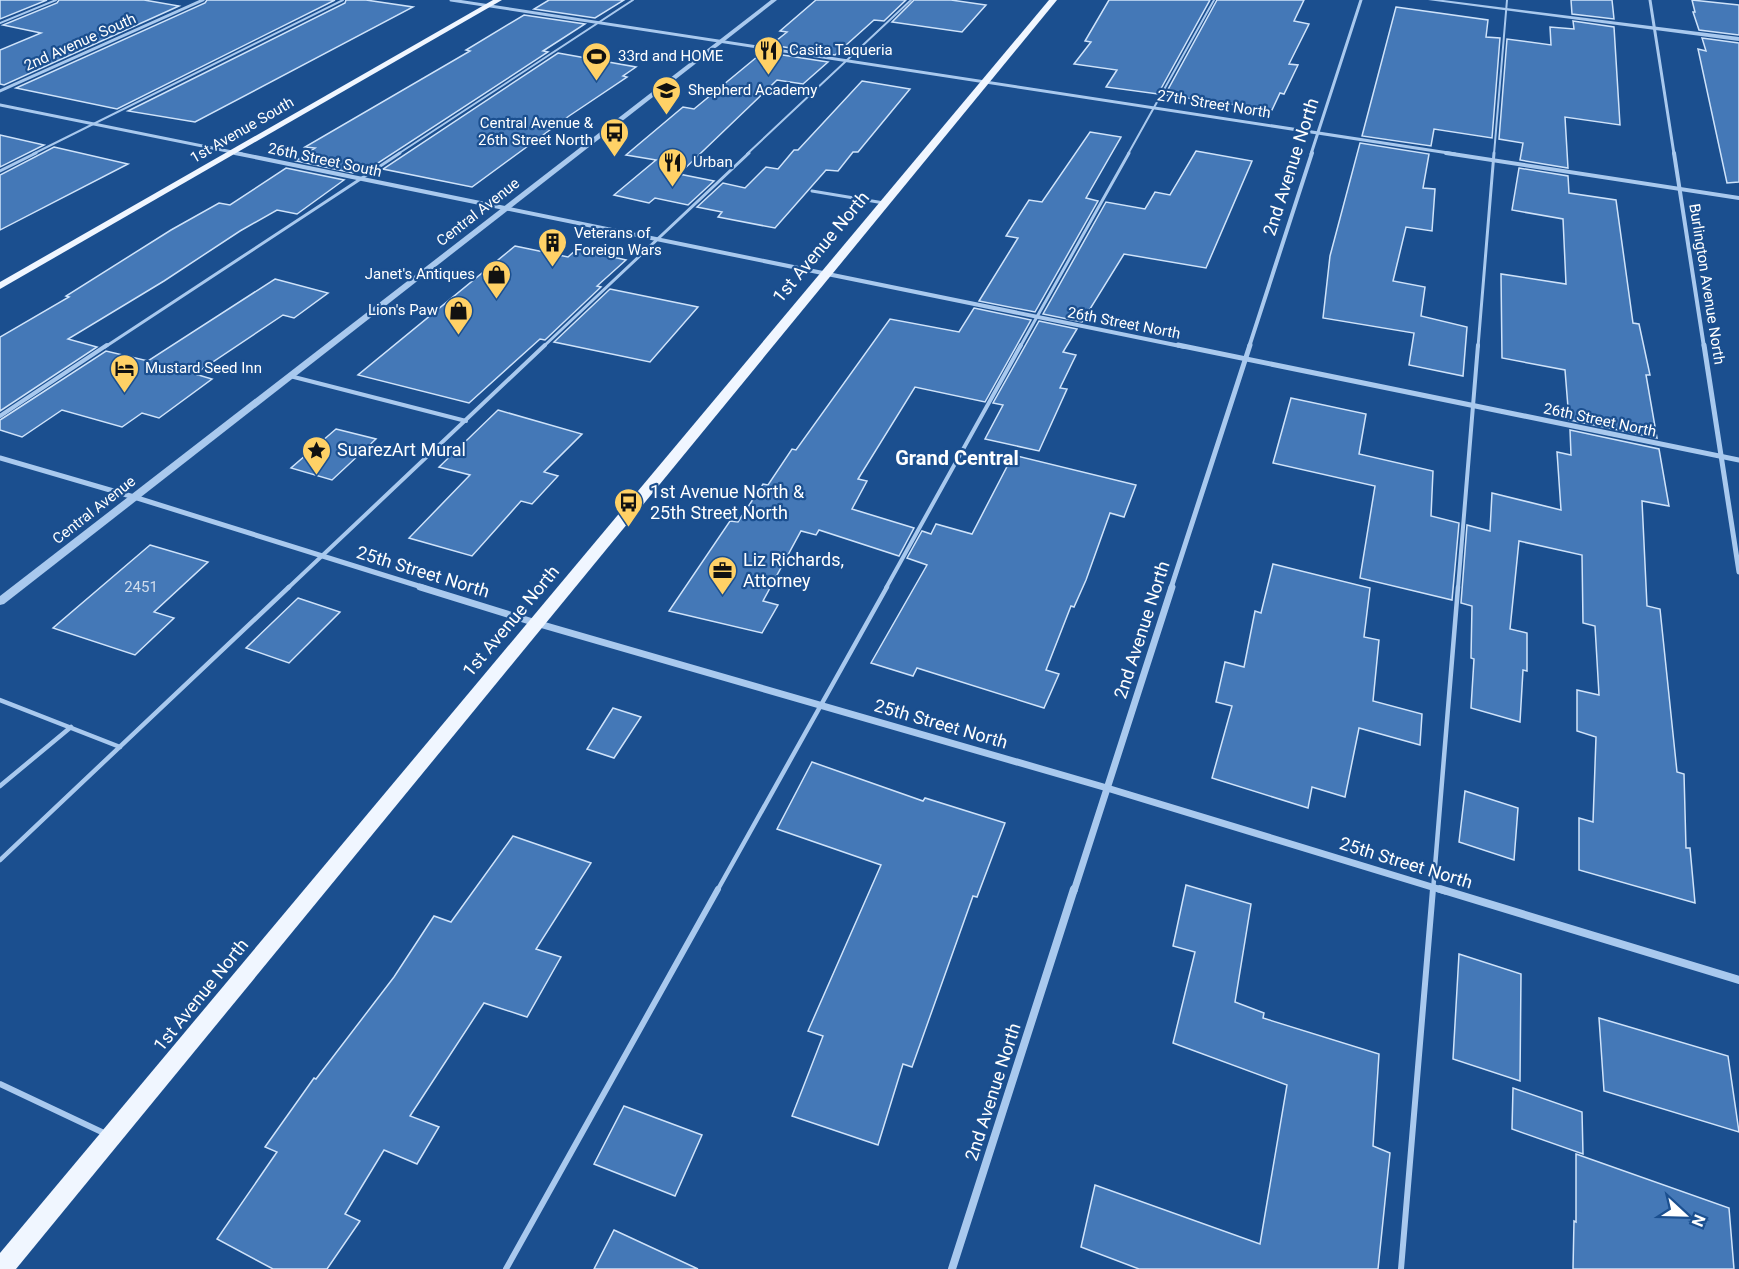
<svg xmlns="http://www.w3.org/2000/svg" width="1739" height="1269" viewBox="0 0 1739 1269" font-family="Roboto,sans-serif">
<rect width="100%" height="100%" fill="#1b4f8f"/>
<g fill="#4478b7" stroke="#cfe3fa" stroke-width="1.5">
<polygon points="0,0 47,0 0,19"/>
<polygon points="59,0 144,0 179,6 4,85 0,84 0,50 41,33 3,25 57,3"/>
<polygon points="207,0 335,0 117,109 16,88 205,3"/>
<polygon points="346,0 366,0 413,7 195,122 128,111 345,3"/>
<polygon points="549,0 624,0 595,18 534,9"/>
<polygon points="816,0 906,0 884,21 874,20 835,55 771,45 787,32 780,31"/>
<polygon points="914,0 951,0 986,5 962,32 892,22"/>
<polygon points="1109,0 1210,0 1158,94 1106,87 1117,70 1074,64 1091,42 1085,41"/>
<polygon points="1217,0 1304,0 1294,21 1309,24 1289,64 1298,65 1284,94 1280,93 1272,110 1165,95"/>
<polygon points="1571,0 1612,0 1614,19 1572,14"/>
<polygon points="1692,0 1739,5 1739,35 1699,30 1693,12 1695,12"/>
<polygon points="1396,7 1488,20 1486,37 1500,38 1492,138 1434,129 1431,146 1362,136"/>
<polygon points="524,15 585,24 543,51 548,52 372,167 364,165 353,173 296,161 315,148 305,147 470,51 466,50"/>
<polygon points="1573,21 1614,27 1620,125 1565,117 1568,168 1520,160 1523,143 1499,139 1507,39 1551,45 1550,27 1574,29"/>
<polygon points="1702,38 1739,43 1739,182 1727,183 1698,49 1706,51"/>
<polygon points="763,52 828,62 803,84 777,80 679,174 714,181 688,205 655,198 649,203 614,195 656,160 626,155 683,107 694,109"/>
<polygon points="558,53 636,67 623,76 627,77 569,116 472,187 383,169"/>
<polygon points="862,81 910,89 858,152 853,152 838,171 826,170 775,228 718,217 722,212 697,207 723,183 745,188 766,167 778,169 794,150 798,150"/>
<polygon points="1090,132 1121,137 1086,198 1098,201 1035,312 979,301 1018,238 1006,236 1029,200 1042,202"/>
<polygon points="0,135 44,145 0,167"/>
<polygon points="1360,143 1429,154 1423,188 1435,189 1432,231 1406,227 1393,281 1425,287 1421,316 1467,327 1463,376 1409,365 1414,333 1323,318 1330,256"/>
<polygon points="54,147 128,164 0,230 0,175"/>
<polygon points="1196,151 1252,161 1206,268 1124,254 1082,322 1043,314 1106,202 1145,209 1155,192 1170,195"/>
<polygon points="286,168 344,180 297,214 277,210 240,231 164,281 68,339 97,347 0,411 0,337 69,297 66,296 171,230 219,203 230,205"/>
<polygon points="1519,168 1568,176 1569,193 1616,200 1633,323 1639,324 1650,375 1646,375 1657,438 1569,420 1565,370 1502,358 1501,274 1566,284 1563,219 1512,210"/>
<polygon points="515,246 568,257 577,249 626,260 597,286 601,287 545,340 540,339 469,403 358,375"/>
<polygon points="275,279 328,293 294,318 283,315 195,374 212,379 159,418 142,413 122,427 62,410 22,437 0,430 0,420 106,351 148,361"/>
<polygon points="610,289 698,307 650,362 554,342"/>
<polygon points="974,308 1031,320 985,402 915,387 858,479 867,481 852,509 914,528 899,556 819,530 816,535 801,531 763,601 778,605 762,633 669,611 730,521 738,522 763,484 768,485 792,449 796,450 890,319 959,332"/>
<polygon points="1039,321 1077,329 1063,352 1076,355 1060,388 1067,389 1039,451 985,439 1003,405 993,403"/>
<polygon points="1291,398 1366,414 1359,454 1433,471 1431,516 1459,523 1452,600 1360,578 1375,486 1273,463"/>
<polygon points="498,410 582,434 544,472 558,476 532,504 521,501 472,556 409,538 470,475 439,467"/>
<polygon points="336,429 376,439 332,480 291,468"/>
<polygon points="1570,430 1659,449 1669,506 1642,501 1647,606 1660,609 1677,772 1684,774 1686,848 1690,848 1695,903 1579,870 1579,818 1593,822 1596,737 1577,731 1577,690 1599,695 1595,626 1583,623 1582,555 1519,541 1510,629 1527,633 1527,671 1523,670 1520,722 1471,708 1474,659 1471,658 1472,606 1461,603 1467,525 1490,531 1492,493 1561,510 1557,452 1571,455"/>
<polygon points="1013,455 1136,485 1124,517 1110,513 1086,580 1074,607 1071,606 1046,670 1059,674 1044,708 917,668 913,676 871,663 927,565 907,558 922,531 931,534 936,524 972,534"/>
<polygon points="150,545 208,562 154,612 174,618 135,655 53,628"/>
<polygon points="1273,564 1370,588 1364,637 1379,640 1373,701 1422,714 1420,745 1359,728 1345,797 1312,787 1308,808 1212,778 1232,706 1216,702 1225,662 1244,667 1255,611 1261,613"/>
<polygon points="298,598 340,612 289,663 246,648"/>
<polygon points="613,708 641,717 614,758 587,749"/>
<polygon points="812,762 923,801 925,798 1005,823 977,897 973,896 912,1067 903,1064 878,1145 792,1116 823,1036 808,1031 881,865 777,829"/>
<polygon points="1465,791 1518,808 1514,860 1459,842"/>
<polygon points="513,836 591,863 536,949 561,957 527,1017 484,1003 410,1116 439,1127 417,1164 384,1150 345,1214 360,1221 327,1269 273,1269 217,1239 277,1152 265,1147 314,1078 316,1079 394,977 434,916 451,922"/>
<polygon points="1186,885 1251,904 1235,1002 1264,1013 1263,1018 1379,1054 1373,1146 1390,1153 1378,1269 1139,1269 1081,1247 1095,1185 1260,1244 1287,1085 1173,1043 1195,952 1173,946"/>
<polygon points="1459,954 1521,974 1520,1081 1453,1059"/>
<polygon points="1599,1018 1728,1056 1739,1132 1604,1091"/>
<polygon points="1513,1088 1582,1112 1583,1154 1512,1129"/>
<polygon points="624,1106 702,1135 675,1196 594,1164"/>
<polygon points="1576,1154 1729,1208 1734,1269 1573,1269 1574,1221 1576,1222"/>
<polygon points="614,1230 698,1269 594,1269"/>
</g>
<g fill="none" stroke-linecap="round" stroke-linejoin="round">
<g stroke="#a9c9ee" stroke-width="2">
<polyline points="0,23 56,0"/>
<polyline points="33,154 343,0"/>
<polyline points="398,154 633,0"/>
<polyline points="747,154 911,0"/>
<polyline points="1128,154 1214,0"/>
<polyline points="1494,154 1507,0"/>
</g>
<g stroke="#a9c9ee" stroke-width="3">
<polyline points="0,171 36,153"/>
<polyline points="812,191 884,203"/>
<polyline points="105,347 400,153"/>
<polyline points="543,347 749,153"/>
<polyline points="1020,347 1129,153"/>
<polyline points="1478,347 1494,153"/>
</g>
<g stroke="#a9c9ee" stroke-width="4">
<polyline points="290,376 466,421"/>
<polyline points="0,416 107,345"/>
<polyline points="288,588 545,345"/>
<polyline points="886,588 1021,345"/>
<polyline points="1458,588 1478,345"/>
</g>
<g stroke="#a9c9ee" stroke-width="4.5">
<polyline points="0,700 120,747"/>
<polyline points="0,786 71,727"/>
<polyline points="0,860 289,587"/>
<polyline points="717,891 887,587"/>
<polyline points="1433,891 1458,587"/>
</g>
<g stroke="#a9c9ee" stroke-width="6">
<polyline points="0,1084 106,1134"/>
<polyline points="506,1269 718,889"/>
<polyline points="1401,1269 1433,889"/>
</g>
<g stroke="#a9c9ee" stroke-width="3">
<polyline points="451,0 1455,154"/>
<polyline points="1650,0 1674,154"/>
<polyline points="0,91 203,0"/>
<polyline points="0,105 242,154"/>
<polyline points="1311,154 1361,0"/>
</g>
<g stroke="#a9c9ee" stroke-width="4">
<polyline points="235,153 1185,347"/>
<polyline points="1446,153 1739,198"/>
<polyline points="1674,153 1704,347"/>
<polyline points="1249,347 1312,153"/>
</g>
<g stroke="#a9c9ee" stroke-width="5">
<polyline points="1178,345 1739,460"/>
<polyline points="1704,345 1739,572"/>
<polyline points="0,458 134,497 425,588"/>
<polyline points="1171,588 1250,345"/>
</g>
<g stroke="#a9c9ee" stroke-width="7">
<polyline points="420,587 536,623 1107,788 1445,891"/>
<polyline points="1074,891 1172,587"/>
</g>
<g stroke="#a9c9ee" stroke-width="8">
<polyline points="1440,889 1739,980"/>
<polyline points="952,1269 1074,889"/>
</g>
<g fill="#a9c9ee" fill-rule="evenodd">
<polygon points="771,0 777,0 4,604 0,605 0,596"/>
<polygon points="1428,0 1443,0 1739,37 1739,41"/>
</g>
<g fill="#f0f6ff" fill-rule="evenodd">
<polygon points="493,0 502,0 0,289 0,282"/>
<polygon points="1049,0 1057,0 16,1269 0,1269 0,1253"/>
</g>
</g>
<defs>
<symbol id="restaurant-pin" viewBox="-11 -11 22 30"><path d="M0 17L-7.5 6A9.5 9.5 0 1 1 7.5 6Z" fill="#ffd166" stroke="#1b4f8f"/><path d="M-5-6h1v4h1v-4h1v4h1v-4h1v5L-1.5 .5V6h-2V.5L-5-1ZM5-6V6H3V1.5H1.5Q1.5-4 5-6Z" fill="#111"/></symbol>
<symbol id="stadium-pin" viewBox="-11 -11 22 30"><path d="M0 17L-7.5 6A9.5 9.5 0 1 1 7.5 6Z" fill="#ffd166" stroke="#1b4f8f"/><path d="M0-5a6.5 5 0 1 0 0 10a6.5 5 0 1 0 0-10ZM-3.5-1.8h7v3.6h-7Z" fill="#111"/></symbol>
<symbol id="school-pin" viewBox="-11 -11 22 30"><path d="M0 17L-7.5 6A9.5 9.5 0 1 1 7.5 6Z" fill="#ffd166" stroke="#1b4f8f"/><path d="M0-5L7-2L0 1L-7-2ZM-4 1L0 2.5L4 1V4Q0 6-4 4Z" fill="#111"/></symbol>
<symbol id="bus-pin" viewBox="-11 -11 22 30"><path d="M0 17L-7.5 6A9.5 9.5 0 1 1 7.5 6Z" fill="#ffd166" stroke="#1b4f8f"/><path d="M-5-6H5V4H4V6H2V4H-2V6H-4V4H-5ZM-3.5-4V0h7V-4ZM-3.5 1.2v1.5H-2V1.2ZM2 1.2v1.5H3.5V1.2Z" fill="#111"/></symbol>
<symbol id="building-pin" viewBox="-11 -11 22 30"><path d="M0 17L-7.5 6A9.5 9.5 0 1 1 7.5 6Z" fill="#ffd166" stroke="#1b4f8f"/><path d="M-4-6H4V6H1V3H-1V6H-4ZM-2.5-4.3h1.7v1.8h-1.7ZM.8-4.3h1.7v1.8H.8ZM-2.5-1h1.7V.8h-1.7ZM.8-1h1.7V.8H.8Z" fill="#111"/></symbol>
<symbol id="shop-pin" viewBox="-11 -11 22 30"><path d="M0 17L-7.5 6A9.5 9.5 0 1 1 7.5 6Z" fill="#ffd166" stroke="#1b4f8f"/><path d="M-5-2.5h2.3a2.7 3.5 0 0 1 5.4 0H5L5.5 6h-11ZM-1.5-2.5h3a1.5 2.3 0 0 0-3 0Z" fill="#111"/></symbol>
<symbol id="hotel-pin" viewBox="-11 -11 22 30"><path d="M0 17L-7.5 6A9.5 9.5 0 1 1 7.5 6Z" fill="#ffd166" stroke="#1b4f8f"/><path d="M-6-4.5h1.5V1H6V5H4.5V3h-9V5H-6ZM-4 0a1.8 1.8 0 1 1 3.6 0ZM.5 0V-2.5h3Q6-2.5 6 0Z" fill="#111"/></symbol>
<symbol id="sight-pin" viewBox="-11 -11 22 30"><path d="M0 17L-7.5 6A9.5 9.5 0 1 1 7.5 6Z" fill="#ffd166" stroke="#1b4f8f"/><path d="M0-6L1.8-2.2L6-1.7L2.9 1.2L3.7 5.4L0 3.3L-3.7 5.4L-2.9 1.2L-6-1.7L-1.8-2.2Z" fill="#111"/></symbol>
<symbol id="office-pin" viewBox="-11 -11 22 30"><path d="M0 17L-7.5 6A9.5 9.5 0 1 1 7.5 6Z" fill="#ffd166" stroke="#1b4f8f"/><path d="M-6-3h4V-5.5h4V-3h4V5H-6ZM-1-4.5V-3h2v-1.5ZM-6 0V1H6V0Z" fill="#111"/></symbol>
</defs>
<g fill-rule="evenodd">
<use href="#restaurant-pin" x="752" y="34" width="33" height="45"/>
<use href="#stadium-pin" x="580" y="40" width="33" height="45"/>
<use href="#school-pin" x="650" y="74" width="33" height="45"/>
<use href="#bus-pin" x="598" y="116" width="33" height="45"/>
<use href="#restaurant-pin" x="656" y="146" width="33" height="45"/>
<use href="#building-pin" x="536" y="226" width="33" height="45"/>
<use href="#shop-pin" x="480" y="258" width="33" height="45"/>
<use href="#shop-pin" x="442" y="294" width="33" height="45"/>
<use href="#hotel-pin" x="108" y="352" width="33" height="45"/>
<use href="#sight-pin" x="300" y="434" width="33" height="45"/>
<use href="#bus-pin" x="612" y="486" width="33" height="45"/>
<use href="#office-pin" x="706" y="554" width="33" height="45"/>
</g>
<g text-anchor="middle" stroke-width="4.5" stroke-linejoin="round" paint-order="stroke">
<g font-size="15" fill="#fff" stroke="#1b4f8f">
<text transform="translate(80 42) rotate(-24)" y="5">2nd Avenue South</text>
<text transform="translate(1214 104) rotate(9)" y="5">27th Street North</text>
<text transform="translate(242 130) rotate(-30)" y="5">1st Avenue South</text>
<text transform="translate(325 160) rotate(12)" y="5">26th Street South</text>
<text transform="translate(478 212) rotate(-38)" y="5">Central Avenue</text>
<text transform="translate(1707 284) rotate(81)" y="5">Burlington Avenue North</text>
<text transform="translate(1124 323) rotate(11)" y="5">26th Street North</text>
<text transform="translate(1600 420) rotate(12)" y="5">26th Street North</text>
<text transform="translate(94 510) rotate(-38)" y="5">Central Avenue</text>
</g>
<g font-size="15" fill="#fff" stroke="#1b4f8f" text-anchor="start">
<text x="789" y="55">Casita Taqueria</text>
<text x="618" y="61">33rd and HOME</text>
<text x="688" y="95">Shepherd Academy</text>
<text x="593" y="128" text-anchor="end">Central Avenue &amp;<tspan x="593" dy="17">26th Street North</tspan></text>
<text x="693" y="167">Urban</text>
<text x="574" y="238">Veterans of<tspan x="574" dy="17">Foreign Wars</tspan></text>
<text x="475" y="279" text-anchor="end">Janet's Antiques</text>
<text x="438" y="315" text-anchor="end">Lion's Paw</text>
<text x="145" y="373">Mustard Seed Inn</text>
</g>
<g font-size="15" fill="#d0dded">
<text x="141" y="592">2451</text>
</g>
<g font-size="18" fill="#fff" stroke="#1b4f8f">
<text transform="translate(1291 167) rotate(-72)" y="6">2nd Avenue North</text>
<text transform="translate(821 247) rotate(-50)" y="6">1st Avenue North</text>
<text transform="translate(423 572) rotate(17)" y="6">25th Street North</text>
<text transform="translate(511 621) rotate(-50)" y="6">1st Avenue North</text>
<text transform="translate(1142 630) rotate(-72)" y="6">2nd Avenue North</text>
<text transform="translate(941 724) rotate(16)" y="6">25th Street North</text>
<text transform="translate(1406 863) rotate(17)" y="6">25th Street North</text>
<text transform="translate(201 995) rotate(-51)" y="6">1st Avenue North</text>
<text transform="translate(993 1092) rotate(-72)" y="6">2nd Avenue North</text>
</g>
<g font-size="18" fill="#fff" stroke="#1b4f8f" text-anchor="start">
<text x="337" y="456">SuarezArt Mural</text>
<text x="650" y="498">1st Avenue North &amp;<tspan x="650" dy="21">25th Street North</tspan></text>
<text x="743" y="566">Liz Richards,<tspan x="743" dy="21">Attorney</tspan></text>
</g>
<g font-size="20" font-weight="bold" fill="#fff" stroke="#1b4f8f">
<text x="957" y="465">Grand Central</text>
</g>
</g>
<g transform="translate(1685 1215) rotate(112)" stroke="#1b4f8f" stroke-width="4.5" paint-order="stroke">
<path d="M0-4.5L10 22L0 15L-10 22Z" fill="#ffffff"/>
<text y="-9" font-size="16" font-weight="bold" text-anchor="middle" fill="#ffffff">N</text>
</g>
</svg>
